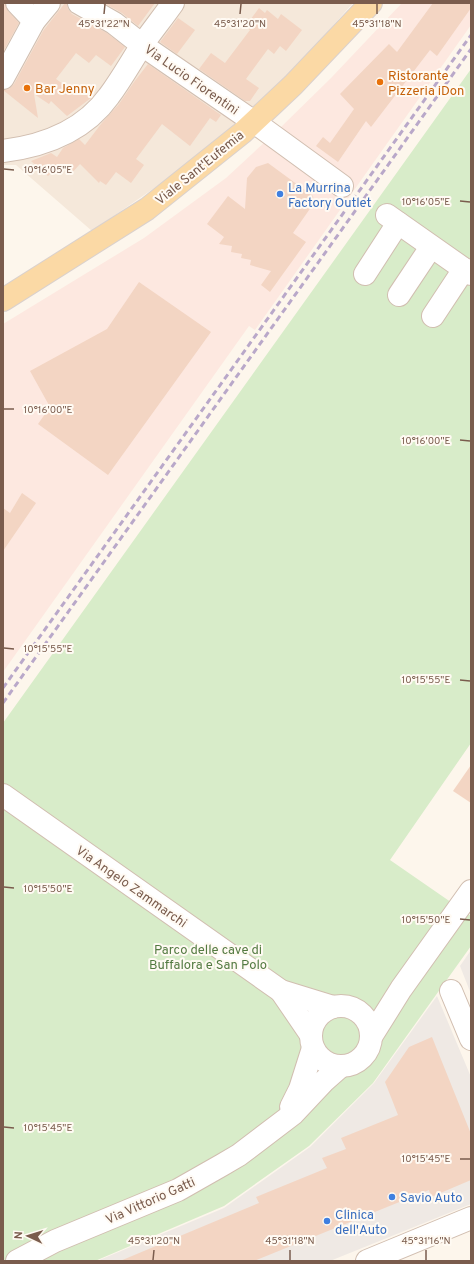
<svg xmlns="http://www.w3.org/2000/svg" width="474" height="1264" viewBox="0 0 474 1264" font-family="Overpass,sans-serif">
<rect width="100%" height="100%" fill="#fdf6ec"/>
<polygon fill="#f5e8da" points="3,3 353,3 323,37 275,95 179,171 92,231 16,165 3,165"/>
<polygon fill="#fde8e0" points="402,3 471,3 471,25 255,330 249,326 3,672 3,324 144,238 226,178 281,127 331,78"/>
<g fill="#efe9e4">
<polygon points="471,950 471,994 460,966"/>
<polygon points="437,996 471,1077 471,1204 330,1261 97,1261 224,1208 310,1147 374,1083"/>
</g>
<polygon fill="#d8ecc9" points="471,69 471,743 390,860 471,916 471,946 373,1083 309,1146 224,1206 95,1261 3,1261 3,723"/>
<g fill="#f3d5c3">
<polygon points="3,3 5,3 8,11 19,23 3,52"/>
<polygon points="65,3 67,3 68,9 72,14 107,33 125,47 111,66 96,55 89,63 76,53 56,79 77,94 82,90 91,98 67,116 51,101 49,104 34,94 38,118 3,90 9,89 14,84 43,31"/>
<polygon points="104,3 155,3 138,26 122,13"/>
<polygon points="433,3 471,3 471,8 437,56 430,50 371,127 366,121 338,162 316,146 323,137 330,143 354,109 340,94 389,44 397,52"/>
<polygon points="259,8 265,13 267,10 278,19 281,14 302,30 286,51 280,46 274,54 268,49 246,79 259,88 250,101 245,101 199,69 211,53 225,63 250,30 245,27"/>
<polygon points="178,18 195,30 177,54 160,42"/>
<polygon points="148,64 221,115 216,122 210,118 190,146 162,124 136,159 144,165 131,183 116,172 106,185 100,181 99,183 80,164 70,175 59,165 48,176 31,161 51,153 57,157 63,148 79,139 85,145 101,124 119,104 134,82"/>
<polygon points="268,163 313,196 314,203 293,233 306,242 270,292 261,285 271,271 250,265 251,260 241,258 242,254 231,252 232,246 219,244 224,237 207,224 228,196 245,209 247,178 256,167"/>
<polygon points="139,282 211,332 108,475 38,424 50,407 30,371 107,329"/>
<polygon points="22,493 36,503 3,551 3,508 10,513"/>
<polygon points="471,765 471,803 453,791"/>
<polygon points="432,1037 471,1134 471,1180 431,1197 429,1190 254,1261 120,1261 259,1203 256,1197 327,1168 322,1158 346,1149 341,1138 398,1115 385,1082 409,1047"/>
</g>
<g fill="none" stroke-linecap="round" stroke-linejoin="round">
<defs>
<g id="minor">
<polyline points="17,3 34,21"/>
<polyline points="79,3 114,23 142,45 254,122 342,186"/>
<polyline points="3,78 34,21 49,3"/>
<path d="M3,151C43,146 84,131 109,96C121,80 131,62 142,45C152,31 163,17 173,3"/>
<polyline points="387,215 471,274"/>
<polyline points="365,274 398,223"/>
<polyline points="399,295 431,247"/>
<polyline points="433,316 464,269"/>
<polyline points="3,795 281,991 333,1007"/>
<polyline points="281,991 311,1035"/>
<polyline points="451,991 471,1039"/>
<circle cx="341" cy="1036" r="30"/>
<polyline points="371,1037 401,989 471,891"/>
<polyline points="291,1107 300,1089 313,1048"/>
<polyline points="17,1261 55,1241 178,1190 222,1165 239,1155 293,1114 324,1081 341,1066"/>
<polyline points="367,1261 471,1218"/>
</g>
<polyline id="major" points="3,300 147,209 242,133 293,85 371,3"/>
</defs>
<use href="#minor" stroke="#d1beb0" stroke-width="24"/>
<use href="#major" stroke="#dad1cd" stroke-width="24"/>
<use href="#minor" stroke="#fff" stroke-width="22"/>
<use href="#major" stroke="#fbd9a5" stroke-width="22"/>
<g stroke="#b9a8c9" stroke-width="3" stroke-dasharray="6 4" stroke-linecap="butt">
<polyline points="3,688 471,35"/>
<polyline points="3,703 471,49"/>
</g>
</g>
<path fill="none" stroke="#7a5c4d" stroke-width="1.5" d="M104,14L105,4M240,14L241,4M377,14V4M4,169L14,170M460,201L470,202M4,409H14M460,440L470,441M4,648L14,649M460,680L470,681M4,887L14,888M460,919L470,920M4,1127L14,1128M460,1159H470M153,1260L154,1250M290,1260V1250M426,1260V1250"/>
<g fill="#e8710a" stroke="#fffaf3" stroke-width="1.5">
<circle cx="380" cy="82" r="4"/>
<circle cx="27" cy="88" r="4"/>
</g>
<g fill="#3f7fe0" stroke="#fffaf3" stroke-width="1.5">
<circle cx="280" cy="194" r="4"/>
<circle cx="392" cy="1197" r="4"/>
<circle cx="327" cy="1221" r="4"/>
</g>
<g text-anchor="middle" stroke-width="4" stroke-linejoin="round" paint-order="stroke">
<g font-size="13" fill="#c56008" stroke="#fffaf3" text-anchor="start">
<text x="388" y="80">Ristorante<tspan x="388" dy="15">Pizzeria iDon</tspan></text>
<text x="35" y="93">Bar Jenny</text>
</g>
<g font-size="13" fill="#7a5c4d" stroke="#fffaf3">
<text transform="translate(192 79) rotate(35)" y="5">Via Lucio Fiorentini</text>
<text transform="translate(199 167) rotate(-39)" y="5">Viale Sant'Eufemia</text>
<text transform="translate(132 886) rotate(35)" y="5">Via Angelo Zammarchi</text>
<text transform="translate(150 1200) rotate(-24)" y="5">Via Vittorio Gatti</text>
</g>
<g font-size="13" fill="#366cbe" stroke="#fffaf3" text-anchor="start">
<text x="288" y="192">La Murrina<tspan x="288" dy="15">Factory Outlet</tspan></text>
<text x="400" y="1202">Savio Auto</text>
<text x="335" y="1219">Clinica<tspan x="335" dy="15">dell'Auto</tspan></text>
</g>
<g font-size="13" fill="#537a41" stroke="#fffaf3">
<text x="208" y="954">Parco delle cave di<tspan x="208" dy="15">Buffalora e San Polo</tspan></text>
</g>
</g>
<g font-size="10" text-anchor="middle" fill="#7a5c4d" stroke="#fffaf3" stroke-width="4" stroke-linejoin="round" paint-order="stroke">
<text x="104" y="27">45°31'22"N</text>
<text x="240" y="27">45°31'20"N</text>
<text x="377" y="27">45°31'18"N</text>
<text x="48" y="173">10°16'05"E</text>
<text x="426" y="205">10°16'05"E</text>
<text x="48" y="413">10°16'00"E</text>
<text x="426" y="444">10°16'00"E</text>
<text x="48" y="652">10°15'55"E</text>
<text x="426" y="683">10°15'55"E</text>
<text x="48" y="892">10°15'50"E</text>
<text x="426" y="923">10°15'50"E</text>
<text x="48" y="1131">10°15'45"E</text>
<text x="426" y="1162">10°15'45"E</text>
<text x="154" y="1244">45°31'20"N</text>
<text x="290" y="1244">45°31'18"N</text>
<text x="426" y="1244">45°31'16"N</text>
</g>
<rect width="474" height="1264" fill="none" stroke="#7a5c4d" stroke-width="8"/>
<g transform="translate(28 1236) rotate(274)" stroke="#fffaf3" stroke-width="3" paint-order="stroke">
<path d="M0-3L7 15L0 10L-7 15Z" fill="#7a5c4d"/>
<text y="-6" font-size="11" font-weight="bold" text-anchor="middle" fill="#7a5c4d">N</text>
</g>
</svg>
